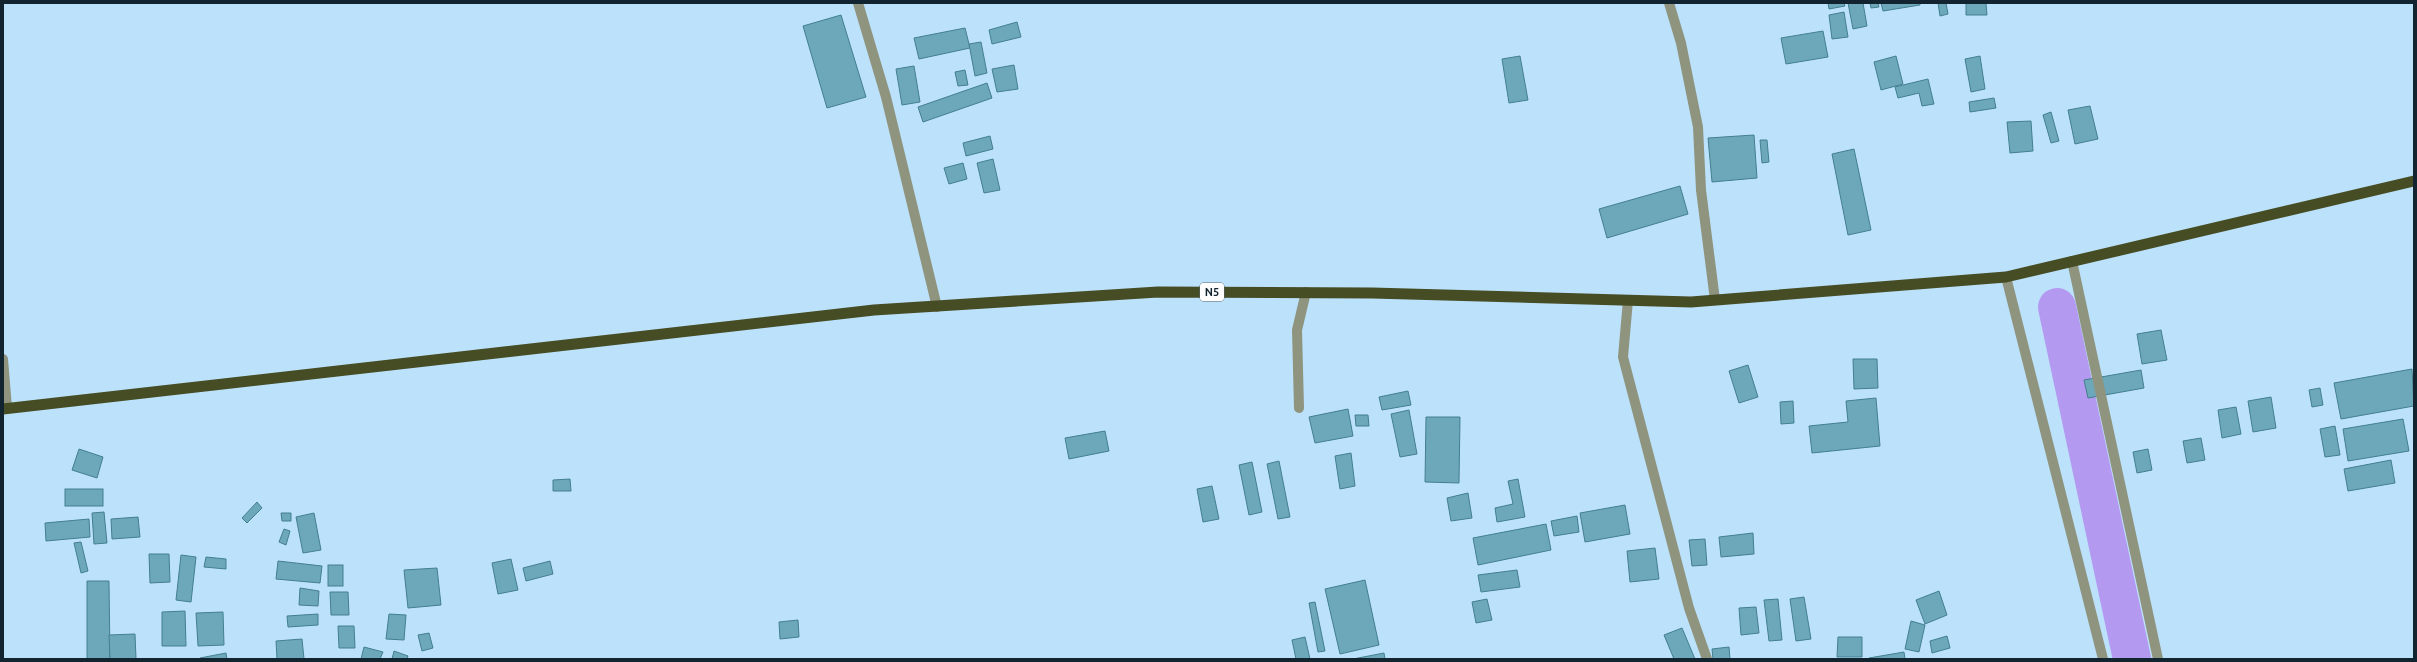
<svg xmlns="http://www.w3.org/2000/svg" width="2417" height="662" viewBox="0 0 2417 662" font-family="Ubuntu,sans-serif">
<rect width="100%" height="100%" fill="#bce2fb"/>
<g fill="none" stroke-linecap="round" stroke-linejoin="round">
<polyline stroke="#b499f1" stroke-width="38" points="2057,307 2132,659"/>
</g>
<g fill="#6ca8b9" stroke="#437f8f">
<polygon points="1828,3 1844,3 1845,6 1829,9"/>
<polygon points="1848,3 1863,3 1867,26 1853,29"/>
<polygon points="1870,3 1878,3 1879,7 1871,8"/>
<polygon points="1881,3 1920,3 1920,5 1883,11"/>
<polygon points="1938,3 1946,3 1948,14 1940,16"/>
<polygon points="1966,3 1986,3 1987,15 1966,15"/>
<polygon points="1844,12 1848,37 1832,39 1829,15"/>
<polygon points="841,15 866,97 827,108 803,26"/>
<polygon points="1017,22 1021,37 992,44 989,30"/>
<polygon points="965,28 970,48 919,59 914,38"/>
<polygon points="1823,31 1828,57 1786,64 1781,38"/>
<polygon points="981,42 987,73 975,76 969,44"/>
<polygon points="1520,56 1528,100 1509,103 1502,59"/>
<polygon points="1896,56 1903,84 1881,90 1874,62"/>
<polygon points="1980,56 1985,89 1971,92 1965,59"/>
<polygon points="1014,65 1018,89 997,92 992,69"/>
<polygon points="914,66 920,102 902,105 896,69"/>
<polygon points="965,70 968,85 958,86 955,72"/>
<polygon points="1928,79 1934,104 1922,106 1919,93 1898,98 1895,87"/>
<polygon points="987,83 992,98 923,122 918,107"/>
<polygon points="1994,98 1996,108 1970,112 1969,102"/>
<polygon points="2090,106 2098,139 2075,144 2068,110"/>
<polygon points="2051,112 2059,141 2051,143 2043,115"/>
<polygon points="2031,121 2033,151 2010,153 2007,122"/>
<polygon points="1754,135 1757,178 1712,182 1708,138"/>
<polygon points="990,136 993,149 966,156 963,143"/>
<polygon points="1760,140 1767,140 1769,162 1762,163"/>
<polygon points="1854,149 1871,230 1848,235 1832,154"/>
<polygon points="993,159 1000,190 984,193 977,163"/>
<polygon points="963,163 967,179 949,184 944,168"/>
<polygon points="1680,186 1688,214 1607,238 1599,209"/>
<polygon points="2161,330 2167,360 2142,364 2137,334"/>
<polygon points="1853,359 1877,359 1878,388 1854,389"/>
<polygon points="1748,365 1758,397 1739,403 1729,371"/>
<polygon points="2412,369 2414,406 2341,419 2334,383"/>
<polygon points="2141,370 2144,388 2088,398 2084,380"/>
<polygon points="2320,388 2323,405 2312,407 2309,390"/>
<polygon points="1408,391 1411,405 1382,410 1379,397"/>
<polygon points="2271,397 2276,428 2253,432 2248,401"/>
<polygon points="1876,398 1880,446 1812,453 1809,426 1848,422 1846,401"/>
<polygon points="1793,401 1794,423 1781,424 1780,402"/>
<polygon points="2236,407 2241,434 2222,438 2218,410"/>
<polygon points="1348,409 1353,436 1315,443 1309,417"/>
<polygon points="1409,410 1417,454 1400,457 1391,414"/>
<polygon points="1355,415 1368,415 1369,426 1356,426"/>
<polygon points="1426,417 1460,417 1459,483 1425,482"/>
<polygon points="2403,419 2409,451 2348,461 2343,429"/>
<polygon points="2335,426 2340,455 2325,457 2320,429"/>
<polygon points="1105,431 1109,451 1069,459 1065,438"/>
<polygon points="2201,438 2205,460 2187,463 2183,441"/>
<polygon points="79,449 103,457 97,478 72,470"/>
<polygon points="2148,449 2152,470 2137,473 2133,452"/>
<polygon points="1351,453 1355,486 1340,489 1335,456"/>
<polygon points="2391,460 2395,483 2348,491 2344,469"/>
<polygon points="1279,461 1290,517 1278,519 1267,464"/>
<polygon points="1252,462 1262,512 1249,515 1239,465"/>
<polygon points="570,479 571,491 553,491 553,480"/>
<polygon points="1518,479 1525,517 1497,522 1495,508 1513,504 1508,481"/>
<polygon points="1212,486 1219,519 1203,522 1197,489"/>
<rect x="65" y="489" width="38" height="17"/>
<polygon points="1468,493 1472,518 1451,521 1447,498"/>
<polygon points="257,502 262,508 247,523 242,518"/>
<polygon points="1625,505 1630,534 1585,542 1580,513"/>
<polygon points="104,512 107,543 94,544 92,513"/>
<polygon points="281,513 291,513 291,521 282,521"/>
<polygon points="314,513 321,550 303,553 296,517"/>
<polygon points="1577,516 1579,532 1554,536 1551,521"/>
<polygon points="138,517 140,537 112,539 111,519"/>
<polygon points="89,519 90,537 46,541 45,523"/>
<polygon points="1546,524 1551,550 1478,565 1473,538"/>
<polygon points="284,529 290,531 286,545 279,542"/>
<polygon points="1753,533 1754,554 1721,557 1719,537"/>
<polygon points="1705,539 1707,565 1692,566 1689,540"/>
<polygon points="81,542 88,571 81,573 74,543"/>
<polygon points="1655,548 1659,579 1630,582 1627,551"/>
<polygon points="149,554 169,554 170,582 150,583"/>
<polygon points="181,555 196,557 191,602 176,600"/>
<polygon points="206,557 226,559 226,569 204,567"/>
<polygon points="511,559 518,590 498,594 492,563"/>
<polygon points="278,561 322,566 320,583 276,579"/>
<polygon points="550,561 553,574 526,581 523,568"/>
<rect x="328" y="565" width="15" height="21"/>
<polygon points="437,568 441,605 408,608 404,570"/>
<polygon points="1517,570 1520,587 1481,592 1478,575"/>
<polygon points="1365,580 1379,645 1340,654 1325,589"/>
<polygon points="87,581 109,581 110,659 87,659"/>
<polygon points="300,588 319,591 318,606 299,605"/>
<polygon points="1939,591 1947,615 1925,624 1916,600"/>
<polygon points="330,592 348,592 349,615 331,615"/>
<polygon points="1804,597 1811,639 1796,641 1790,599"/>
<polygon points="1487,599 1492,620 1476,623 1472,602"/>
<polygon points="1778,599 1782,640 1769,641 1764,600"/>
<polygon points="1315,602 1325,651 1318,652 1309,603"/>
<polygon points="1756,607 1759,633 1741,635 1739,608"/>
<polygon points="185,611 186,646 162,646 162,612"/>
<polygon points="223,612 224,645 198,646 196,613"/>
<polygon points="318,614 318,625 288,627 287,616"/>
<polygon points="389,614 406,615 404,640 386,639"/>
<polygon points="798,620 799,637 780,639 779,622"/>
<polygon points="1911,621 1925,625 1919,652 1905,649"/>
<polygon points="338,626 354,626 355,648 339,648"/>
<polygon points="1682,628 1695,659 1674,659 1664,635"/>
<polygon points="429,633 433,648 422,651 418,635"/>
<polygon points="135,634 136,659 110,659 109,635"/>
<polygon points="1947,636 1950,648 1932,653 1930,641"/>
<polygon points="1305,637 1310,659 1296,659 1292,640"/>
<polygon points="1838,637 1862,637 1862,657 1837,657"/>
<polygon points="302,639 304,659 277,659 276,641"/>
<polygon points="364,647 383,652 380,659 361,659"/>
<polygon points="1729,647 1730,659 1713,659 1712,649"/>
<polygon points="394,651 408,656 407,659 392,659"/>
<polygon points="1904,652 1905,659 1869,659 1869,658"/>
<polygon points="226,653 227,659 200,659 200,658"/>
<polygon points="1384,653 1385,659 1353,659"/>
</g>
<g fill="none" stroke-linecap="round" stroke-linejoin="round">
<g stroke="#8f947f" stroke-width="10">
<polyline points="858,3 886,97 937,307"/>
<polyline points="1669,3 1681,43 1698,127 1701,190 1715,300"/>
<polyline points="2072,261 2158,659"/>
<polyline points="1628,300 1623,357 1689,608 1707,659"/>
<polyline points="3,359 7,408"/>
<polyline points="1299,408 1297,330 1306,292"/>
</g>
<polyline stroke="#8f947f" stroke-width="10" points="2006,277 2103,659"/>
<polyline stroke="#464d24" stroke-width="11" points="3,409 874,310 1158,292 1372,293 1691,302 2006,277 2414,181"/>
</g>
<g text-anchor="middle" stroke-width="3" stroke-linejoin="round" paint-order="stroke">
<rect fill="#fdfdfd" stroke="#58656d" stroke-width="1" x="1200" y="283" width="24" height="18" rx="3"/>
<g font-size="11" font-weight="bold" fill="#11242f">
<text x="1212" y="296">N5</text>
</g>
</g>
<rect width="2417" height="662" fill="none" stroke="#11242f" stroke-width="8"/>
</svg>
